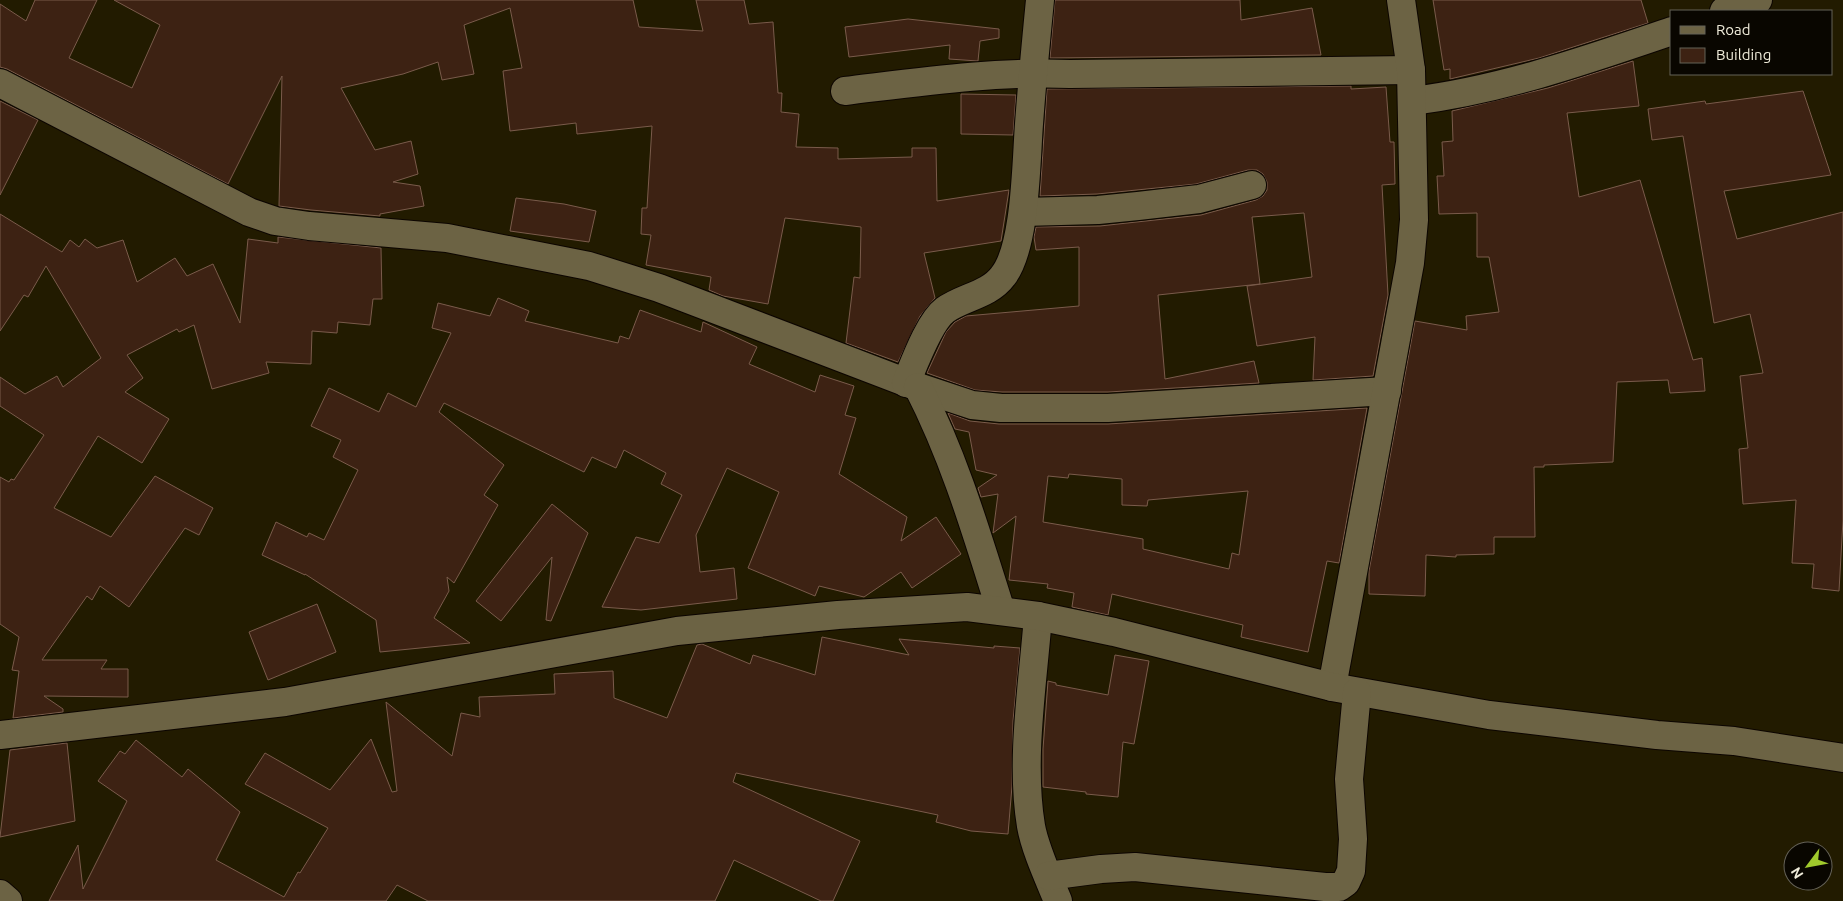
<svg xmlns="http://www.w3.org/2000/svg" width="1843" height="901" viewBox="0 0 1843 901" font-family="Ubuntu,sans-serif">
<rect width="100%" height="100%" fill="#221b00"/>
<g fill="#3d2213" stroke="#7a5b4b" fill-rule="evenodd">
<polygon points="35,0 97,0 69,58 132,88 160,25 114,0 633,0 639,27 703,31 696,0 744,0 749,24 773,22 778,93 782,93 781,112 799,114 796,147 838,148 838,159 912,157 912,148 936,148 937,201 1009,190 1001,241 924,253 935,298 920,316 898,362 846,343 854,277 860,278 861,227 785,218 768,304 723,296 709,290 711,277 646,265 651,235 641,234 642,208 647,208 652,126 577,134 576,123 510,131 503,71 522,68 510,8 464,25 474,74 442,80 438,62 403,74 341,88 375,150 411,141 418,174 393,182 420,186 424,206 380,214 380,216 311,210 279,206 282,76 228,184 7,69 0,67 0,4 26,21"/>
<polygon points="1055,0 1240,0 1241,20 1312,8 1321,55 1050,58"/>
<polygon points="1433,0 1641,0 1648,23 1539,58 1450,79 1450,69 1444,70"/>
<polygon points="908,19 999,29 999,38 980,41 978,61 949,59 950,45 849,57 845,27"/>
<polygon points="1633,61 1639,106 1567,113 1579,197 1640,180 1693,360 1702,358 1705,391 1670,393 1668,380 1617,382 1613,462 1544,465 1544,467 1534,467 1535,537 1494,537 1494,554 1456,555 1456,557 1426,555 1425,596 1369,594 1369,571 1415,321 1467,330 1466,316 1499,312 1489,257 1477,257 1477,213 1439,214 1437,176 1444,176 1442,142 1453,141 1452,111 1548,88"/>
<polygon points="1351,86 1351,89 1386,87 1390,142 1394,142 1395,184 1382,185 1388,295 1373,376 1313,380 1315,337 1257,346 1247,286 1312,277 1304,213 1252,217 1260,284 1158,295 1165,379 1254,361 1259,383 1108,392 1002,392 975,390 927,373 946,332 955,322 966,316 1079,306 1079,247 1036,250 1034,237 1036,227 1100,226 1201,215 1256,200 1263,196 1267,190 1267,182 1263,174 1257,170 1248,170 1196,184 1097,194 1040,196 1047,89"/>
<polygon points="1803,91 1831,175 1724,191 1737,239 1843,212 1843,520 1839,591 1812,588 1814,564 1792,563 1796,500 1743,504 1739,449 1748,448 1740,376 1763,373 1750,314 1714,323 1683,136 1652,140 1648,109 1705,101 1706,104"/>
<polygon points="961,94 1016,95 1013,135 961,134"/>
<polygon points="0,101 38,120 0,195"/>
<polygon points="516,198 564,204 596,211 589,242 510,231"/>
<polygon points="0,214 62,252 70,240 79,247 85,239 97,248 123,240 137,282 175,258 187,276 213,264 240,323 248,239 278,243 278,237 381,248 382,299 373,299 370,325 338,322 337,333 312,331 311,364 266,362 269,373 212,389 194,325 179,332 177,329 127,355 143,378 125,392 169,419 142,463 98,436 54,508 111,537 155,476 213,508 199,535 185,528 129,607 100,586 92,600 87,596 42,660 107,660 101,669 128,669 128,697 44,696 63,709 63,712 13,718 19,671 12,670 19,637 0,624 0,477 9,482 11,479 14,480 44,435 0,406 0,377 25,394 57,376 63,387 101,358 46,266 28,297 24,295 0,331"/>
<polygon points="498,298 529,311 525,321 618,343 620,336 629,339 640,310 701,332 703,322 757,347 749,364 815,392 820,375 854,386 845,415 856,418 839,474 907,517 901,541 936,517 961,554 912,588 901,572 864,597 819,586 815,596 748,568 779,492 727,468 696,535 700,572 734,568 737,599 641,610 602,607 636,537 659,543 682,495 661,484 666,473 624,450 616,468 592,457 584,472 444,403 439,412 504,465 484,495 498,505 454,583 447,577 449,591 434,618 470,643 380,652 376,620 305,574 305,575 262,555 276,522 307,537 309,533 324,540 358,470 333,457 341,440 311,426 329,388 379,412 388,393 416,407 451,333 432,328 438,303 490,316"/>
<path d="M1367,408L1339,563L1327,561L1308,652L1241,637L1243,625L1112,594L1108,615L1072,607L1074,593L1047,588L1048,584L1009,580L1016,516L993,533L998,494L981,497L978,488L997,475L976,470L969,432L955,429L948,413L970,421L999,424H1108ZM1069,474L1122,479V505L1147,506L1148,500L1248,491L1239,555L1232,553L1229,569L1143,549V539L1043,522L1048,476L1068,478Z"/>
<polygon points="552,504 588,533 551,621 546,620 552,557 501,621 476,601"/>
<polygon points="317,604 336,652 268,680 249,632"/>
<polygon points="822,637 909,655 899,639 994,648 994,646 1020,648 1013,721 1012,786 1008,834 971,831 936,822 938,815 736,773 733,782 860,841 833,901 821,901 734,860 715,901 428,901 397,885 386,901 49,901 78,845 83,889 127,801 98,781 120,751 125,754 136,740 182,777 188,769 240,812 216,860 284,897 298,872 300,873 328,828 245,784 265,753 330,790 371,739 392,792 397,791 386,702 452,756 461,713 480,717 479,697 555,694 554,674 613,671 614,698 667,718 697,645 702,644 750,664 753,655 815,675"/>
<polygon points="1115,655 1149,661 1134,744 1123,742 1118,797 1086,794 1086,792 1043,787 1043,749 1048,681 1056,683 1056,685 1108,695"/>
<polygon points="67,743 75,821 0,837 10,750"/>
</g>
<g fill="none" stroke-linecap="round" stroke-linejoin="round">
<defs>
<g id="minor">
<polyline points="1724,11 1758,0"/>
<polyline points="0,83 249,212 275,221 309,226 447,238 589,266 659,288 918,387 972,405 1001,408 1108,408 1387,391"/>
<path d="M845,91C920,82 994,71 1070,74L1411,70"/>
<path d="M1412,101C1501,90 1587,60 1672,31"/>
<polyline points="1023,212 1098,210 1138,206 1199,199 1252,185"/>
<path d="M906,383C914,364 929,322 945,310C963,297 989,295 1003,276C1026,247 1026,162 1029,124C1032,83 1036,41 1040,0"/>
<path d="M918,387C955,459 977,535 1001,611"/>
<path d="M1038,616C1033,683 1020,760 1031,826C1035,849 1049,879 1058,901"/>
<polyline points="1332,687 1410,263 1414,220 1411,70 1401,0"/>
<polyline points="0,735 285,702 677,631 838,615 967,607 1038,616 1114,632 1332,687 1489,715 1657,735 1734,741 1843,758"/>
<polyline points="1048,876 1101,869 1135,867 1325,887 1339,887 1346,882 1351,871 1353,839 1349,779 1357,692"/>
</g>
<polyline id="tertiary" points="0,894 8,901"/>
</defs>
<use href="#minor" stroke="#0c0500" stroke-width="30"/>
<use href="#tertiary" stroke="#0c0500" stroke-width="30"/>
<use href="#minor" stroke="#6c6344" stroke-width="28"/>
<use href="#tertiary" stroke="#6c6344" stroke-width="28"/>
</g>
<rect x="1670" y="10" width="162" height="65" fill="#090600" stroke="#656257"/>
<rect x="1680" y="26" width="25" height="8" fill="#6c6344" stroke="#656257"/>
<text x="1716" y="35" font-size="15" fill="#efebd9">Road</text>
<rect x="1680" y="48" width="25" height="15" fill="#3d2213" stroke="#656257"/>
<text x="1716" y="60" font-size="15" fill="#efebd9">Building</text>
<g transform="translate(1808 866) rotate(238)"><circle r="24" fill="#090600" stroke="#656257"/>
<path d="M0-4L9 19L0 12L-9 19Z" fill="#a0c92c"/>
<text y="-8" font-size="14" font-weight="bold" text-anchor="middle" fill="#efebd9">N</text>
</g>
</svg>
